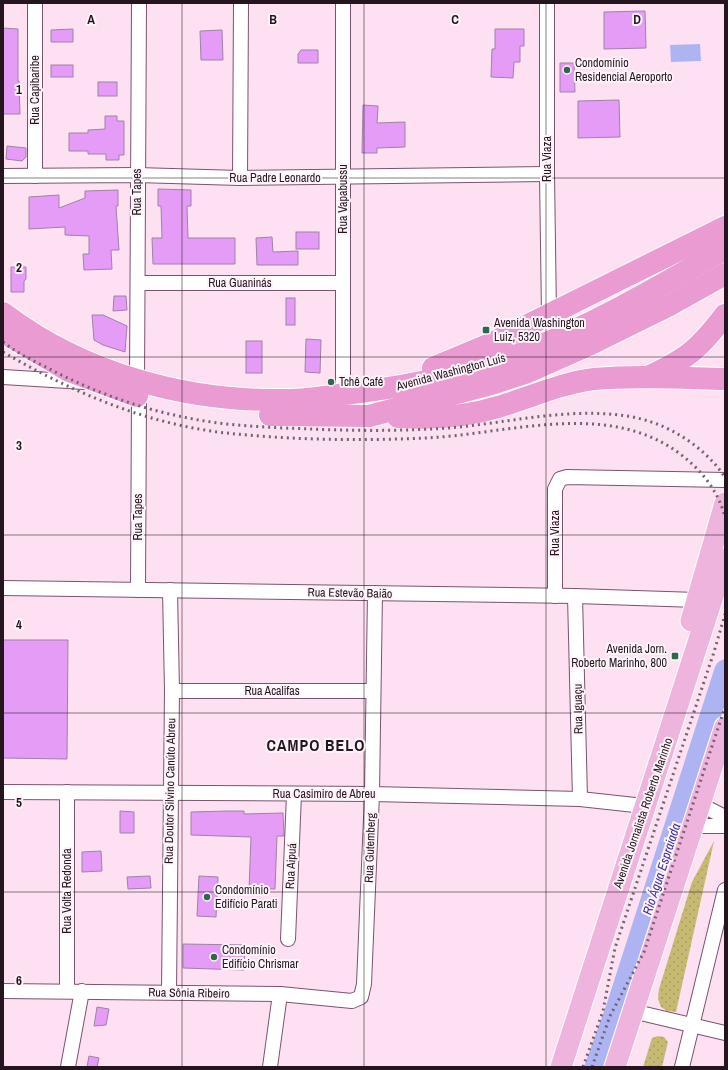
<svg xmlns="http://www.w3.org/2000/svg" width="728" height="1070" viewBox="0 0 728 1070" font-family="'Archivo Narrow',sans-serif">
<defs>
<pattern id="park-dots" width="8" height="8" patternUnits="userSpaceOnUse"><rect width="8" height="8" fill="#c6b972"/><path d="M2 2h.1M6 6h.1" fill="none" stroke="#aa9e62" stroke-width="1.8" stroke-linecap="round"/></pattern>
</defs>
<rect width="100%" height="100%" fill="#fde1f2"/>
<g fill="url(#park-dots)">
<polygon points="714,841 676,1012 667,1011 661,1007 658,999 659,989 692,882"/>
<polygon points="658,1036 664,1037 668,1042 662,1067 643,1067 652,1038"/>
</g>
<polygon fill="#aeb4f2" points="700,44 701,61 671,62 670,45"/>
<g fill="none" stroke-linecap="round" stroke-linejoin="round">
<polyline stroke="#aeb4f2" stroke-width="21" points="595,1067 617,1006 725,670"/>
</g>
<g fill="#e59cf7" stroke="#9f82a6">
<polygon points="645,11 646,48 604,49 604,12"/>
<polygon points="3,28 18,29 18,81 19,81 20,114 3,114"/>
<polygon points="73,29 73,42 51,42 51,30"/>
<polygon points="495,29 524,29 524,46 520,46 520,62 514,62 513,78 491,77 492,49 495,49"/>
<polygon points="222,30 223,60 201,60 200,31"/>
<polygon points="301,50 318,50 318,63 298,63 298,54"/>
<polygon points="560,63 574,63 575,92 560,92"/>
<rect x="51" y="65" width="22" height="12"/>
<rect x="98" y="82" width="19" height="14"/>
<polygon points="619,100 620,137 578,138 578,101"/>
<polygon points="363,105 378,106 377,123 405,122 405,147 377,148 377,153 362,153"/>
<polygon points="105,116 117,116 117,121 124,121 124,155 119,155 119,160 106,160 106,154 88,154 88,151 69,151 69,133 88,133 88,130 105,129"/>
<polygon points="7,146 26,148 26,157 22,161 6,159"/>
<polygon points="158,189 191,190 191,206 187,206 188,238 235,238 235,264 153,264 152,238 162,238 161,206 158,206"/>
<polygon points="118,190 118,206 116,206 119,250 111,250 112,269 84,270 83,254 89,254 89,236 65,235 65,227 29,229 29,197 59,195 59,208 85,198 85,191"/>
<rect x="296" y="232" width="23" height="17"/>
<polygon points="272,237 273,252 298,251 298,265 257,265 256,238"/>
<polygon points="11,267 26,267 26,279 24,281 24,292 11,292"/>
<polygon points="114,296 126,296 127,310 113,311"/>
<rect x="286" y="298" width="9" height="27"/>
<polygon points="92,315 103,315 127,326 125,352 103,345 94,340"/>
<polygon points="306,339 321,340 320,373 305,372"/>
<rect x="246" y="341" width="16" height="32"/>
<polygon points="3,640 68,640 67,759 3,758"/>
<polygon points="120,811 134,812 134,833 120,833"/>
<polygon points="228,811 244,811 244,814 283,813 284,836 277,836 275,889 249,889 251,837 191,835 191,812"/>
<polygon points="101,851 102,871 82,872 82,852"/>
<polygon points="150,876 151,888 128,889 127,877"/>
<polygon points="199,876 218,877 216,917 197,916"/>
<polygon points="183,944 245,945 244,970 183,968"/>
<polygon points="97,1007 109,1009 106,1025 94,1026"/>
<polygon points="89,1056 99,1058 97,1067 87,1067"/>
</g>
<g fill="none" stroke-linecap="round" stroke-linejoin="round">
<defs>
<g id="minor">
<polyline points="343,3 343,394"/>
<polyline points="547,3 547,174 549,315"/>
<polyline points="3,176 137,175 240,178 547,174"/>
<polyline points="35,176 35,3"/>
<polyline points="240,178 241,3"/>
<polyline points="138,283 342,283"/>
<polyline points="3,377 84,382"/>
<polyline points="137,380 139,3"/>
<polyline points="3,588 575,596 697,600"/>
<polyline points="138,590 139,396"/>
<polyline points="555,596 555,489 560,479 567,477 725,480"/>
<polyline points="575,596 580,799"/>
<polyline points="172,691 372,691"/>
<polyline points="3,792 372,794 580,799 644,806"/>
<polyline points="699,804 725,817"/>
<polyline points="692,826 725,826"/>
<polyline points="288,939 294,794"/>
<polyline points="67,990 67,792"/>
<polyline points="3,991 280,994 352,1001 361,997 364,984 372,794 375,593"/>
<polyline points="169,992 172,691 170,590"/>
<polyline points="632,1011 725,1033"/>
<polyline points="68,1067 82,991"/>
<polyline points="270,1067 280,994"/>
<polyline points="682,1067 725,890"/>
</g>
<g id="primary">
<polyline points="691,621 725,503"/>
<polyline points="561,1067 725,559"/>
<polyline points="615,1067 725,727"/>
</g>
<g id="trunk">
<path d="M3,313C83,374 186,402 287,400C311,400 335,395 360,392C416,385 472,373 525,352C595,324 660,286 725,249"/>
<polyline points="3,332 69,371 137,396"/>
<polyline points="433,368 488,345 725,227"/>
<path d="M650,376C688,358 699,349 725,315"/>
<polyline points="270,415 369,416 491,384 528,372 591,344 668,306 725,274"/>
<path d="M398,417C430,419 466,417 498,407C529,398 561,383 594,379C637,375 682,378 725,379"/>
</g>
</defs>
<use href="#minor" stroke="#7a546e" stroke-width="16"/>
<use href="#primary" stroke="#fff" stroke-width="23"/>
<use href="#trunk" stroke="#fff" stroke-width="24"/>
<use href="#minor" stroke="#fff" stroke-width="14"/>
<use href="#primary" stroke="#efb4dd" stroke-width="21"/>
<use href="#trunk" stroke="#ea9bd2" stroke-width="22"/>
<g stroke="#76626f" stroke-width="3" stroke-dasharray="2 4" stroke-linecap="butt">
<path d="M3,342C16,352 31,360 46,367C102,397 164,417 227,424C255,427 283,428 311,429C357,431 403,431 449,428C508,423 567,407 627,416C666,422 703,445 725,477"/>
<path d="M3,352C72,392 146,424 226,433C291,440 360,441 426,438C510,434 611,398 684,457C703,472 719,493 725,517"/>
<polyline points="583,1067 603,1011 615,948 714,652 725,614"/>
<polyline points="592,1067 610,1016 644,952 725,707"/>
</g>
</g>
<path fill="none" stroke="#24151f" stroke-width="1" stroke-opacity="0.55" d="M182,3V1067M364,3V1067M546,3V1067M3,178H725M3,357H725M3,535H725M3,713H725M3,892H725"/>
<g fill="#32664c" stroke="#fef4fa" stroke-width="1.5">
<circle cx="567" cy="70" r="4"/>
<rect x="482" y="326" width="8" height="8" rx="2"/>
<circle cx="331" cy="382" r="4"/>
<rect x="671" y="652" width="8" height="8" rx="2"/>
<circle cx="207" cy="897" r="4"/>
<circle cx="214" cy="957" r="4"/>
</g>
<g text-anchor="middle" stroke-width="4" stroke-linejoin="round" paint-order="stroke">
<g font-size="12" fill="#24151f" stroke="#fef4fa" text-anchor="start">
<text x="575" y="67">Condomínio<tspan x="575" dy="14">Residencial Aeroporto</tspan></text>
<text x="494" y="327">Avenida Washington<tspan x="494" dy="14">Luiz, 5320</tspan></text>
<text x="339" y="386">Tchê Café</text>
<text x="667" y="653" text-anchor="end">Avenida Jorn.<tspan x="667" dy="14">Roberto Marinho, 800</tspan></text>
<text x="215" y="894">Condomínio<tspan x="215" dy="14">Edifício Parati</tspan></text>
<text x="222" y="954">Condomínio<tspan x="222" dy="14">Edifício Chrismar</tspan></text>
</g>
<g font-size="12" fill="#24151f" stroke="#fef4fa">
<text transform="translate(35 90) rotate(-90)" y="4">Rua Capibaribe</text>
<text transform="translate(547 159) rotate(-90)" y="4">Rua Viaza</text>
<text x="275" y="182">Rua Padre Leonardo</text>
<text transform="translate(137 192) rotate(-90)" y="4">Rua Tapes</text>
<text transform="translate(343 199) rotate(-90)" y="4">Rua Vapabussu</text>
<text x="240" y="287">Rua Guaninás</text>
<text transform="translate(451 372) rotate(-15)" y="4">Avenida Washington Luís</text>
<text transform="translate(138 517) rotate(-90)" y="4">Rua Tapes</text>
<text transform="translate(555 533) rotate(-90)" y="4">Rua Viaza</text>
<text transform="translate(350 593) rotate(1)" y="4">Rua Estevão Baião</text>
<text x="272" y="695">Rua Acalifas</text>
<text transform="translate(578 709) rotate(-91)" y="4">Rua Iguaçu</text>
<text transform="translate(170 791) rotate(-89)" y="4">Rua Doutor Silvino Canúto Abreu</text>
<text x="324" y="798">Rua Casimiro de Abreu</text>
<text transform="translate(643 813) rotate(-71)" y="4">Avenida Jornalista Roberto Marinho</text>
<text transform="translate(370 848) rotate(-88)" y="4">Rua Gutemberg</text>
<text transform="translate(291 866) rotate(-87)" y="4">Rua Aipuá</text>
<text transform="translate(67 891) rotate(-90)" y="4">Rua Volta Redonda</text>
<text transform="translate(189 993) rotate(1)" y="4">Rua Sônia Ribeiro</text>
</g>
<g font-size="13" font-style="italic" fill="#3b2fa2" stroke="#fef4fa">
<text transform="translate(661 869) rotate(-72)" y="5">Rio Água Espraiada</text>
</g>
<g font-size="16" font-weight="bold" letter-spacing="1" fill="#24151f" stroke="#fef4fa">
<text x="316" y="751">CAMPO BELO</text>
</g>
</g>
<g font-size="13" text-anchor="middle" font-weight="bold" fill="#24151f" stroke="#fef4fa" stroke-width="4" stroke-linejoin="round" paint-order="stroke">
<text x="91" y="24">A</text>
<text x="273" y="24">B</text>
<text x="455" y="24">C</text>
<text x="637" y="24">D</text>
<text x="19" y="94">1</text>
<text x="19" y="272">2</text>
<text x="19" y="450">3</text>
<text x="19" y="629">4</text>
<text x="19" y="807">5</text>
<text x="19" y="985">6</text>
</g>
<rect width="728" height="1070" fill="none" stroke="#24151f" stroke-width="8"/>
</svg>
